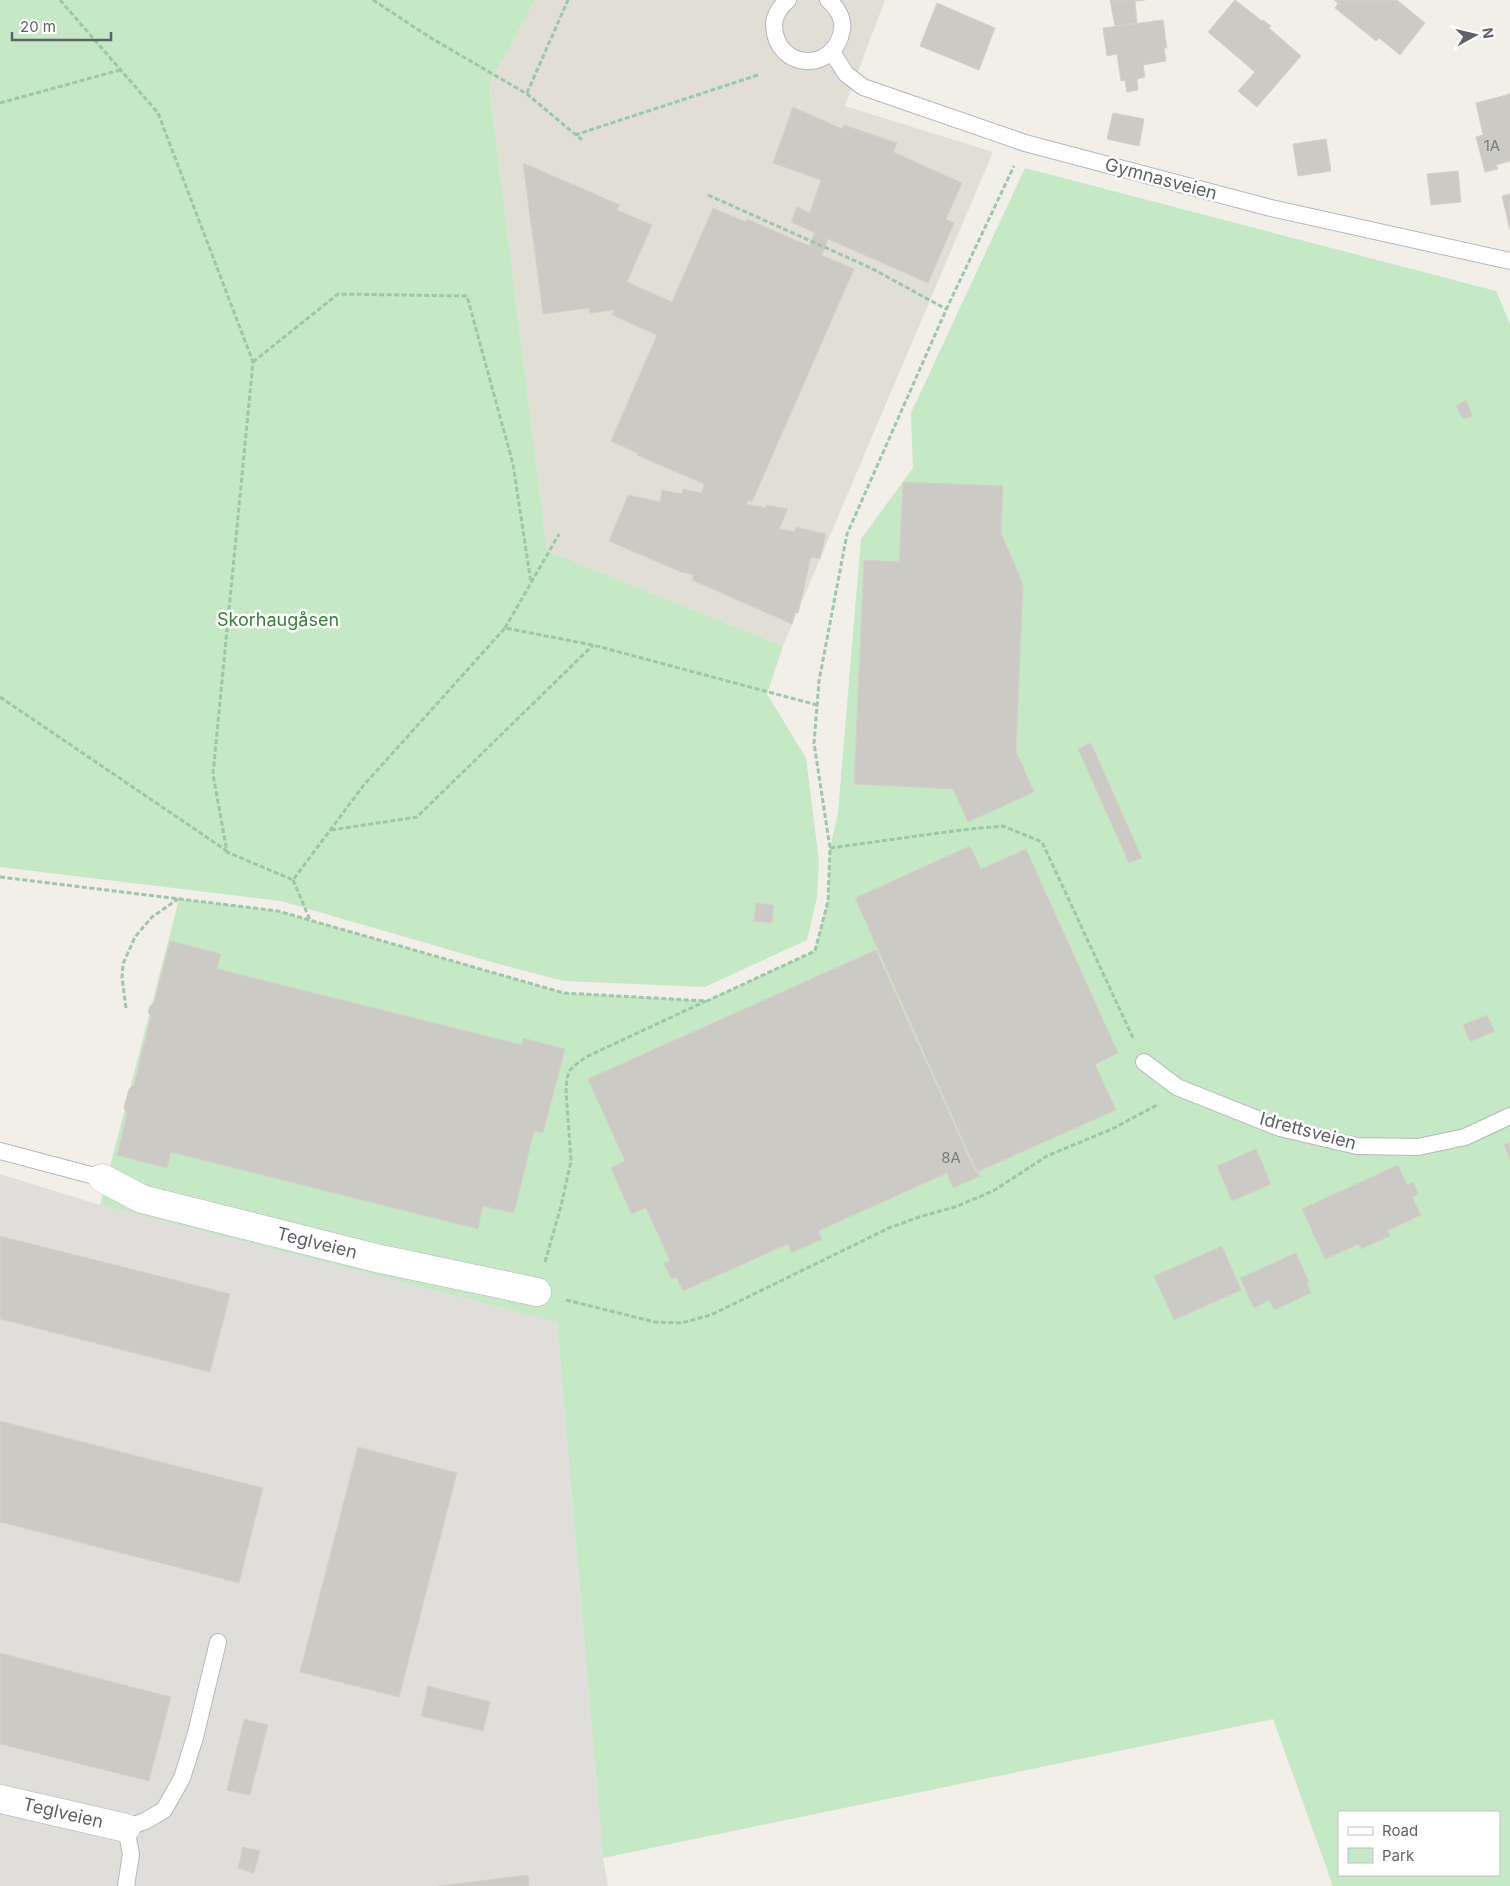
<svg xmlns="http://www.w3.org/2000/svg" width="1510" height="1886" viewBox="0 0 1510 1886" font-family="Inter,sans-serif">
<rect width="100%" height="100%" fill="#f1efe8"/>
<polygon fill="#e0deda" points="0,1174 100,1205 557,1322 603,1858 608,1886 0,1886"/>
<polygon fill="#e1ded6" points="535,0 885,0 845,106 993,152 783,646 547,551 489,83"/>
<g fill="#c5e8c5" fill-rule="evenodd">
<polygon points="0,0 535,0 489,84 547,551 783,646 767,694 806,758 819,861 817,897 807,940 705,987 564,981 495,963 281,901 0,867"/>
<path d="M1025,168L1496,291L1510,324V1886H1333L1273,1719L603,1858L557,1322L100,1205L179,899L278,911L564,993L706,1001L815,951L828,901L830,848L838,813L861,539L913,468L911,413ZM1339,1812H1499V1875H1339Z"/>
</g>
<g fill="#cccac5" stroke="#d6d1c6">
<polygon points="1110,0 1145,0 1135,1 1137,23 1115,26"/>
<polygon points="1235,0 1262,21 1263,20 1271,26 1269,28 1301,56 1257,107 1238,91 1255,72 1208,32"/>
<polygon points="1334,0 1397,0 1425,23 1400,55 1379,38 1376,41 1335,8 1338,3"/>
<polygon points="937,3 995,28 979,70 920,46"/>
<polygon points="1163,20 1167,48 1164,48 1166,61 1143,65 1145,77 1137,79 1138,90 1127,92 1125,80 1121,81 1117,54 1107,56 1103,28"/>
<polygon points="1510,94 1510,161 1496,165 1498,169 1485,172 1476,137 1483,135 1476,103"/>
<polygon points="793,107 842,129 844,125 897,143 893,152 962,183 946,219 954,223 928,283 828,239 823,252 809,246 815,233 791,222 797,207 810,213 821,180 773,163"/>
<polygon points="1113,113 1144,119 1139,146 1107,139"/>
<polygon points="1326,139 1331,171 1298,176 1293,144"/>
<polygon points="523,163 620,205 617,210 652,225 627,282 672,302 713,208 746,222 747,219 823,252 821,255 854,269 752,502 748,500 747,504 766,508 766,505 788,509 779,529 795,532 796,527 826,534 820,559 811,557 798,613 795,612 792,624 692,580 694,575 681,572 609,541 628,495 660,502 662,490 682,494 683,489 702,493 704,484 637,455 638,453 611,441 657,335 612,315 614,310 590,313 589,308 543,314"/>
<polygon points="1458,171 1461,202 1431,205 1427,174"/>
<polygon points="1510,194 1510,230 1502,196"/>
<polygon points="1466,400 1472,416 1464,419 1463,417 1462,418 1456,406"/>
<polygon points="903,482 1003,486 1001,533 1023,584 1016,751 1034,792 968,822 953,789 854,784 864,560 899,562"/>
<polygon points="1091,743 1142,858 1129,863 1078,749"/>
<polygon points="970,846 981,869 1026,849 1118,1053 1095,1064 1116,1110 977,1172 855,898"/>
<polygon points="756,903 774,905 772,923 754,921"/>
<polygon points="170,941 221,954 217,969 522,1045 523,1038 565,1049 543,1133 534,1131 514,1213 483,1206 478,1229 171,1152 167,1168 117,1155 127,1114 124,1107 129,1089 134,1085 151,1016 148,1012 150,1006 154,1003"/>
<polygon points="876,950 976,1173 978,1172 980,1176 953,1188 947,1173 818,1231 822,1239 792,1253 788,1244 683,1291 676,1277 671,1279 664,1263 670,1261 646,1208 631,1214 611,1168 625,1161 588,1079"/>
<polygon points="1487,1015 1495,1031 1470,1042 1463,1025"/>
<polygon points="1510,1142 1510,1160 1504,1145"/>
<polygon points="1256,1149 1271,1184 1232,1201 1217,1166"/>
<polygon points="1398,1165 1407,1185 1413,1182 1418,1194 1412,1197 1421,1215 1387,1231 1390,1236 1361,1249 1359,1244 1325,1259 1302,1209"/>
<polygon points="0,1236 230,1294 210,1372 0,1319"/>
<polygon points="1222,1246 1241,1290 1174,1320 1154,1276"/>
<polygon points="1296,1253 1309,1282 1307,1284 1311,1293 1274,1310 1269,1300 1254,1308 1240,1278"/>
<polygon points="0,1421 263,1488 239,1583 0,1522"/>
<polygon points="358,1447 457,1473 399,1697 300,1672"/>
<polygon points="0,1653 171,1697 149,1781 0,1744"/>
<polygon points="428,1686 490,1702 483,1731 421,1716"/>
<polygon points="244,1719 268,1725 250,1795 227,1790"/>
<polygon points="243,1847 260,1851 254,1873 238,1868"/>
<polygon points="528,1875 529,1886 438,1886"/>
</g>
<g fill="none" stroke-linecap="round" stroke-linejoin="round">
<defs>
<g id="service">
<path d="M788,0C780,6 774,16 774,26C776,70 834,74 842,30C844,19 837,7 828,0"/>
<polyline points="832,52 846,74 863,87 1025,143 1271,208 1510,261"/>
<polyline points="1144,1062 1177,1087 1280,1128 1357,1146 1418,1147 1465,1137 1510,1116"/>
<polyline points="0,1151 102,1178"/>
<polyline points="126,1886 131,1854 126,1828 145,1821 164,1810 182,1778 195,1737 218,1642"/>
</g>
<g id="minor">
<polyline points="102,1178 142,1199 376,1258 537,1292"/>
<polyline points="0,1799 126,1828"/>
</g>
</defs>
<use href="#service" stroke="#b5b8bc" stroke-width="18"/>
<use href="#minor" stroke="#b5b8bc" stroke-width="29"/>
<g stroke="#9cc7a9" stroke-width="3" stroke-dasharray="5 2.5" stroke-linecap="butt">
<polyline points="60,0 158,113 253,362 213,774 227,852 293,880 363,786 505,628 593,645 817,705"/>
<polyline points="373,0 431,38 527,94 582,140"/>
<polyline points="527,93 568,0"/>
<polyline points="0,103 120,70"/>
<polyline points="575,135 758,75"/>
<polyline points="708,195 871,268 946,309"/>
<polyline points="253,362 338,294 467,296 513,464 531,583"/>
<polyline points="505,628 559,534"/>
<polyline points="0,697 227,851"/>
<polyline points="331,830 417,817 593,645"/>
<polyline points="830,848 961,830 1003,826 1042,842 1134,1040"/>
<polyline points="0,877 278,911 564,993 707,1001 815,951 828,901 830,848 814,743 819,681 847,534 946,310 1014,166"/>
<polyline points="293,880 310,920"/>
<polyline points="126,1008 122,977 123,964 135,937 152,917 178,899"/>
<polyline points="545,1262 561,1206 571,1161 566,1091 567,1078 570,1070 579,1062 586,1057 706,1001"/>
<polyline points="566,1300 655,1322 681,1323 711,1315 889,1228 919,1217 955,1207 993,1191 1047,1156 1112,1129 1159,1104"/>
</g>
<use href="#service" stroke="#fff" stroke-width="16"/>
<use href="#minor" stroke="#fff" stroke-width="28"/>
</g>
<g text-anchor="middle" stroke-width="5" stroke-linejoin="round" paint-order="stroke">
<g font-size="15" fill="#7a7d7f">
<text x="1492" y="151">1A</text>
<text x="951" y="1163">8A</text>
</g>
<g font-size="18" fill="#5f6368" stroke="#fff">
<text transform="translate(1161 179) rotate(15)" y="6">Gymnasveien</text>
<text transform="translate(1308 1131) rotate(15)" y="6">Idrettsveien</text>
<text transform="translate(317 1243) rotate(14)" y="6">Teglveien</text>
<text transform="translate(63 1813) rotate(13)" y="6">Teglveien</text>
</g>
<g font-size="18" fill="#348238" stroke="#fff">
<text x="278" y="626">Skorhaugåsen</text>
</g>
</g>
<rect x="1338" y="1811" width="162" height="65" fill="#ffffff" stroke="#bfc1c3"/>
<rect x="1348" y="1827" width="25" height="8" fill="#ffffff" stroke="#bfc1c3"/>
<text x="1382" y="1836" font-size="15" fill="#5f6368">Road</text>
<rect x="1348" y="1848" width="25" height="15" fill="#c5e8c5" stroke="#bfc1c3"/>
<text x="1382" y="1861" font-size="15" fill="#5f6368">Park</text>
<g transform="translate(1475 35) rotate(82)" stroke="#ffffff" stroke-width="4" paint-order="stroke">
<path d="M0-4L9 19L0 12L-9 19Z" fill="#5f6368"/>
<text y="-8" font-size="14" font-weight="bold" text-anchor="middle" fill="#5f6368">N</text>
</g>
<path d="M12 32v8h99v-8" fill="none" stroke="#5f6368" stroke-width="2.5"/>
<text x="20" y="32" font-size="15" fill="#5f6368" stroke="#ffffff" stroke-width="4" paint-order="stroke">20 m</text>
</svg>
